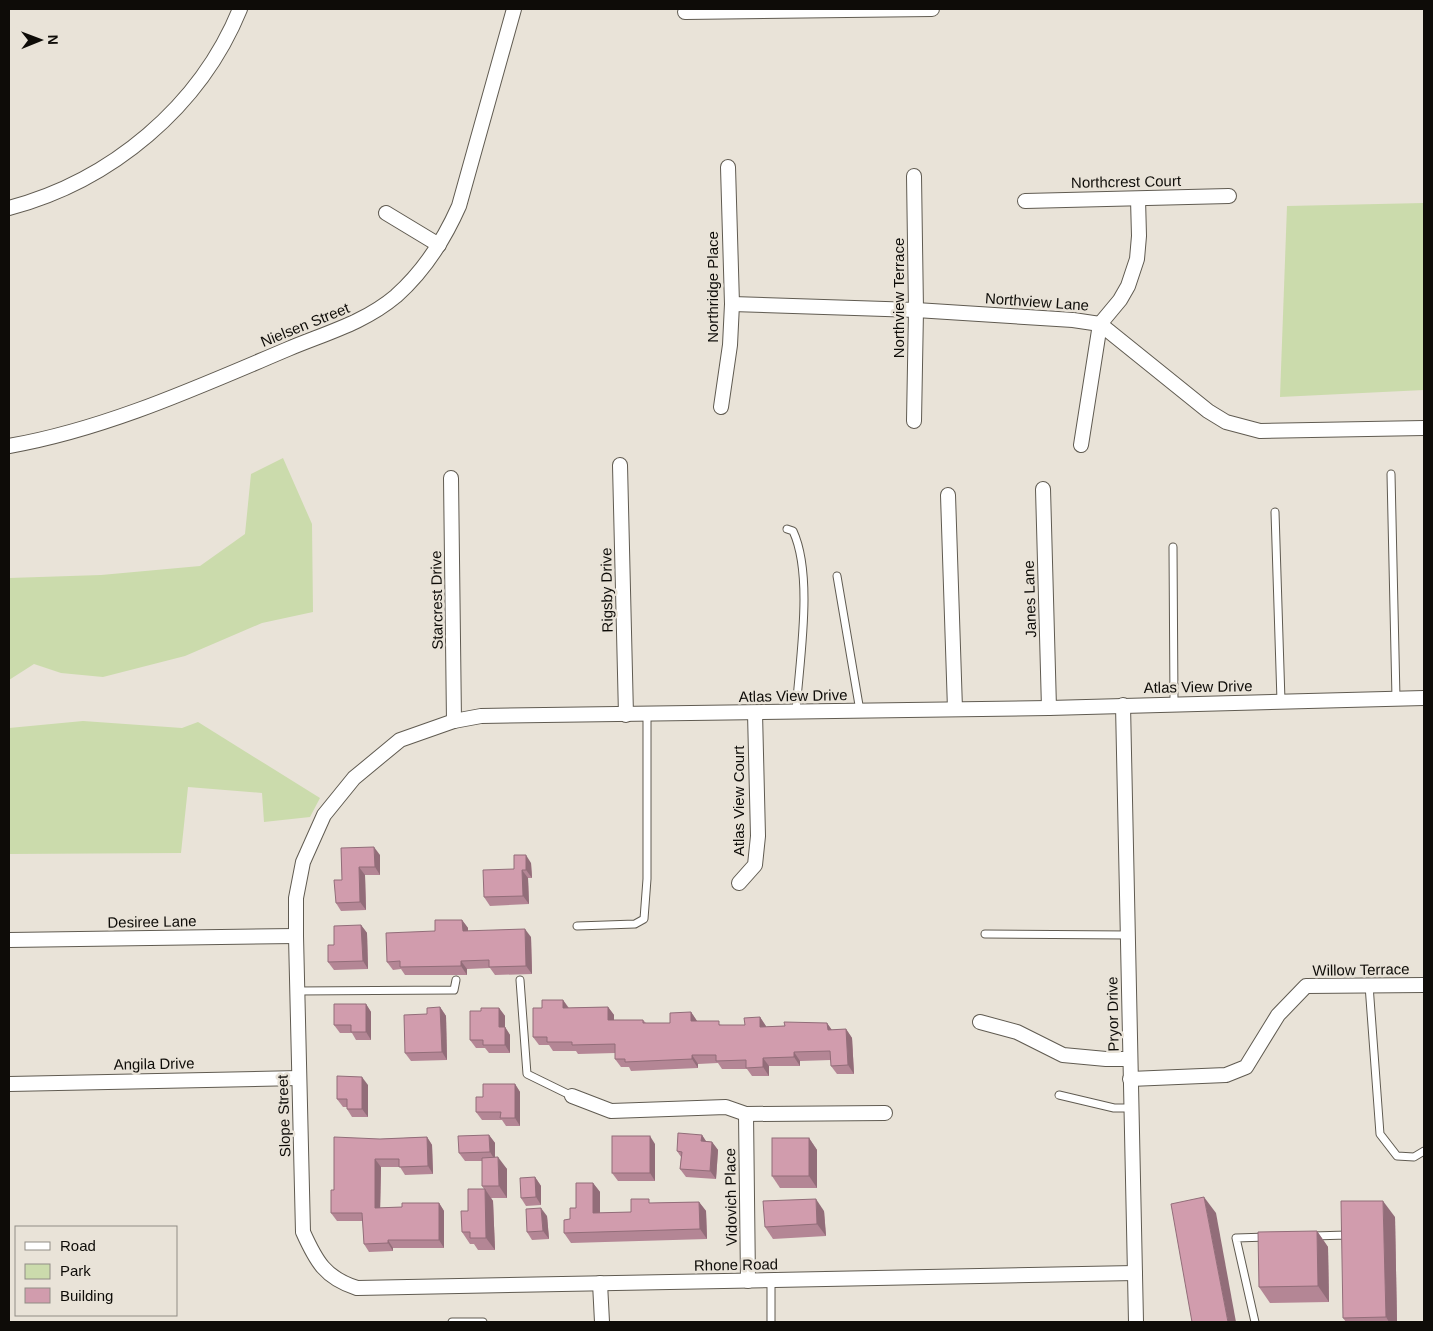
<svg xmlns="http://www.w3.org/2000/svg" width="1433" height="1331" viewBox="0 0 1433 1331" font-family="Arial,sans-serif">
<rect width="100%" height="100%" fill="#e9e3d8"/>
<g fill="#cbdbac">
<polygon points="1424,203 1424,390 1280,397 1287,206"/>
<polygon points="283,458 312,524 313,612 262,623 185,656 103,677 61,673 34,664 9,680 9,578 101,575 200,566 245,534 251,474"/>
<polygon points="83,721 182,728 198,722 320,798 310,817 264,822 262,793 188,787 181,853 9,854 9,728"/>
</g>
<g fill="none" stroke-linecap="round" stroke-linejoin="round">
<defs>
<g id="service">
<polyline points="1391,474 1396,698"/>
<polyline points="1275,512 1281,701"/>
<path d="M787,529L793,531C814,576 799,663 796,712"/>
<polyline points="1173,547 1174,703"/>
<polyline points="837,576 860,711"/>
<polyline points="577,926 635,924 644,919 647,879 647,715"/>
<polyline points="985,934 1128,935"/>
<polyline points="520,980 527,1074 572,1096"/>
<polyline points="1369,985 1380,1134 1397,1156 1414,1157 1424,1151"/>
<polyline points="297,991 454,990 456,980"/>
<polyline points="1059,1095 1114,1108 1131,1108"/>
<polyline points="1313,1236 1347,1235 1347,1237"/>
<polyline points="771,1280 771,1322"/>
<polyline points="452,1322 483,1322"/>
<polyline points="1255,1322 1236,1238 1267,1237"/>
</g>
<g id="minor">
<polyline points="685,12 932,9"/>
<polyline points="1025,201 1229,196"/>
<path d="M9,208C111,181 200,107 240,9"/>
<polyline points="386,213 439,245"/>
<polyline points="732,304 916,310 1073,320 1100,324 1208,411 1226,422 1260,431 1424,428"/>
<polyline points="721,407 730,345 732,304 728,167"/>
<polyline points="914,421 916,310 914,176"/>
<polyline points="1081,445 1100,324 1120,300 1128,286 1137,259 1139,236 1138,199"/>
<path d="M9,446C106,429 198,387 288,349C326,333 364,323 396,296C424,271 444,240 459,206L514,9"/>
<polyline points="620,465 626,715"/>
<polyline points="451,478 454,721"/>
<polyline points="1043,489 1049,708"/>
<polyline points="948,495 955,709"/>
<polyline points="1123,705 1136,1322"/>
<polyline points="739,883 755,865 758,836 755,713"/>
<polyline points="9,940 296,936"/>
<polyline points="980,1022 1017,1032 1063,1055 1106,1059 1130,1059"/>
<polyline points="1130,1079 1226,1075 1246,1067 1278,1015 1306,986 1424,985"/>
<polyline points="9,1084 299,1078"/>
<polyline points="572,1096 611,1111 726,1107 746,1114 885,1113"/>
<polyline points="746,1114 748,1281"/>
<path d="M1135,1273L357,1288C325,1278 316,1261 303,1232L296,936V898L303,862L324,815L354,778L400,740L454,721L481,716L1049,708L1424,698"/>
<polyline points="600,1283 602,1322"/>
</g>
</defs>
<use href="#service" stroke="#605b51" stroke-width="9"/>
<use href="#minor" stroke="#605b51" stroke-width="16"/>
<use href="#service" stroke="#fff" stroke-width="7"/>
<use href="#minor" stroke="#fff" stroke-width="14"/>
</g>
<g fill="#b48695">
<polygon points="341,848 380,855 380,875 365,875 366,910 341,911 336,903 342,880"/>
<polygon points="531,863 532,878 528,878 529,904 490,906 484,897"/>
<polygon points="462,920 468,928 468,931 531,937 532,974 495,975 490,968 467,969 467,975 405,975 401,969 393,970 387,962 435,931"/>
<polygon points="361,925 367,933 368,969 334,970 328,962 334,945"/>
<polygon points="563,1000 569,1008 608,1007 614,1015 614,1020 643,1020 646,1023 670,1023 691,1012 697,1021 722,1025 745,1025 760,1017 766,1027 827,1023 832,1030 846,1029 852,1038 854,1074 837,1074 831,1066 831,1060 800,1061 800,1066 769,1066 769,1076 752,1076 747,1069 722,1069 718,1063 698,1064 698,1068 631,1071 629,1067 621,1067 615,1059 615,1053 578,1054 576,1051 553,1051 549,1045 539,1045 533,1037 542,1008"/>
<polygon points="366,1004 371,1012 371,1040 356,1040 352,1033 340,1033 334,1025"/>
<polygon points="440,1007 446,1016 447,1060 411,1061 405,1053 427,1014"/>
<polygon points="499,1008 505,1016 505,1027 510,1035 510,1053 489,1053 485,1048 476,1048 470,1040 481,1011"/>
<polygon points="515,1084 520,1092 520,1126 506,1126 502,1120 482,1120 476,1112 483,1097"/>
<polygon points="368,1085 368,1117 352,1117 347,1109 347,1107 343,1107 337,1099"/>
<polygon points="489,1135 495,1143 495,1157 507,1169 507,1198 491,1198 493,1201 495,1250 478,1250 474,1244 470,1244 462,1232 468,1211 484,1189 482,1186 482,1161 465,1161 459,1153"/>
<polygon points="702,1135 706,1141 712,1142 718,1150 716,1179 686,1177 680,1169 681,1157 677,1151"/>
<polygon points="427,1137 432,1145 433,1174 405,1175 400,1167 381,1167 380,1208 402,1207 439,1203 444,1211 444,1248 393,1248 393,1251 369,1252 364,1244 363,1221 337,1221 331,1213 334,1190 380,1139"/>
<polygon points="809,1138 817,1150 817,1188 780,1188 772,1176"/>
<polygon points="655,1144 655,1181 618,1181 612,1173"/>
<polygon points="535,1177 541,1186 541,1205 526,1206 521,1198"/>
<polygon points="593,1183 600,1192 600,1213 631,1212 652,1203 699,1202 706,1211 707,1239 571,1243 564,1233 576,1208"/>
<polygon points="824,1211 826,1236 773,1239 765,1227"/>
<polygon points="547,1216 549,1239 532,1240 527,1232"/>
<polygon points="1395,1217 1397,1322 1346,1322 1343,1318"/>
<polygon points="1317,1231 1328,1247 1329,1302 1270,1303 1259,1287"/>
</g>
<g fill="#926d79">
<polygon points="374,847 380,855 380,875 375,867"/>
<polygon points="526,855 531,863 532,878 526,870"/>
<polygon points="359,867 365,875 366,910 360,902"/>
<polygon points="522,870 528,878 529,904 523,896"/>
<polygon points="462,920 468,928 468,939 463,931"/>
<polygon points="361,925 367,933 368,969 363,961"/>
<polygon points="525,929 531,937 532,974 526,966"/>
<polygon points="461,961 467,969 467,975 461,966"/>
<polygon points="563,1000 569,1009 563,1008"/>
<polygon points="366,1004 371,1012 371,1040 366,1032"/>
<polygon points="440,1007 446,1016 447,1060 442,1052"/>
<polygon points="608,1007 614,1015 614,1028 608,1020"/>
<polygon points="499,1008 505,1016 505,1027 510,1035 510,1053 505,1045 499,1027"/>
<polygon points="691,1012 697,1021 697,1030 691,1021"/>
<polygon points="760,1017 766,1026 766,1036 760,1027"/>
<polygon points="827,1023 833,1032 828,1030"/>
<polygon points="846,1029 852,1038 854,1074 848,1065"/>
<polygon points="794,1052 800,1061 800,1066 794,1057"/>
<polygon points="692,1055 698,1064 698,1068 692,1059"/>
<polygon points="763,1058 769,1066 769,1076 763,1067"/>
<polygon points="362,1077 368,1085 368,1117 362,1109"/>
<polygon points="515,1084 520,1092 520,1126 515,1118"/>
<polygon points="489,1135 495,1143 495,1160 490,1152"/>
<polygon points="702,1135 707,1143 701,1141"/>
<polygon points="650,1136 655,1144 655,1181 650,1173"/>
<polygon points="427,1137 432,1145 433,1174 428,1166"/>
<polygon points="809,1138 817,1150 817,1188 809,1176"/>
<polygon points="712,1142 718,1150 716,1179 710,1171"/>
<polygon points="498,1157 507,1169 507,1198 499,1186"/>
<polygon points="375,1159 381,1167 380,1216 375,1208"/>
<polygon points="535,1177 541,1186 541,1205 536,1197"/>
<polygon points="593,1183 600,1192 600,1223 593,1213"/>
<polygon points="485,1189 493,1201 495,1250 486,1238"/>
<polygon points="1204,1197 1216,1213 1236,1322 1228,1322"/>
<polygon points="816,1199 824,1211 826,1236 817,1224"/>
<polygon points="1383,1201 1395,1217 1397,1322 1389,1322 1386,1317"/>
<polygon points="699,1202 706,1211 707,1239 700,1229"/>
<polygon points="439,1203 444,1211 444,1248 439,1240"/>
<polygon points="541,1208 547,1216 549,1239 543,1231"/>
<polygon points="1317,1231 1328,1247 1329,1302 1318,1286"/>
<polygon points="388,1240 393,1248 393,1251 388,1243"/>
</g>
<g fill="#d19cad" stroke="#926d79">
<polygon points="374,847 375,867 359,867 360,902 336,903 334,880 342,880 341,848"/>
<polygon points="514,855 526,855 526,870 522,870 523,896 484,897 483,870 514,869"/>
<polygon points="435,920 462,920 463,931 525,929 526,966 489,967 489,960 461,961 461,966 400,967 400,961 387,962 386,933 435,931"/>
<polygon points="361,925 363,961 328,962 328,945 334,945 334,926"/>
<polygon points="542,1000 563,1000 563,1008 608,1007 608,1020 643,1020 643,1023 670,1023 670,1013 691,1012 691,1021 719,1021 719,1025 745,1025 744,1018 760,1017 760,1027 785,1026 784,1022 827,1023 828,1030 846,1029 848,1065 831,1066 830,1051 794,1052 794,1057 763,1058 763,1067 746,1068 746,1060 716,1061 716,1055 692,1055 692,1059 625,1062 625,1059 615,1059 615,1044 572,1045 572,1042 547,1042 547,1037 533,1037 533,1008 542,1008"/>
<polygon points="334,1004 366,1004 366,1032 351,1032 351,1025 334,1025"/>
<polygon points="440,1007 442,1052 405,1053 404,1015 427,1014 427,1008"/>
<polygon points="481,1008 499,1008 499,1027 505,1027 505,1045 483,1045 483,1040 470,1040 470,1011 481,1011"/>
<polygon points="337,1076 362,1077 362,1109 347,1109 347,1099 337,1099"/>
<polygon points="483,1084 515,1084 515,1118 500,1118 501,1112 476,1112 476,1097 483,1097"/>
<polygon points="678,1133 702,1135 701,1141 712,1142 710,1171 680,1169 682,1152 677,1151"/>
<polygon points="489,1135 490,1152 459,1153 458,1136"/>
<rect x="612" y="1136" width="38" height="37"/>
<polygon points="334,1137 380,1139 427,1137 428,1166 399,1167 399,1159 375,1159 375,1208 402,1207 402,1203 439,1203 439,1240 388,1240 388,1243 364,1244 362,1213 331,1213 331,1190 334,1190"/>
<rect x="772" y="1138" width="37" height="38"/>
<polygon points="498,1157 499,1186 482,1186 482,1158"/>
<polygon points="535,1177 536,1197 521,1198 520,1178"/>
<polygon points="576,1183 593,1183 593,1213 631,1212 631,1199 649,1199 649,1203 699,1202 700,1229 564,1233 564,1220 570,1219 570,1208 576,1208"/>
<polygon points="468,1189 485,1189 486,1238 470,1238 470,1232 462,1232 461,1211 468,1211"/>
<polygon points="1204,1197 1228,1322 1192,1322 1171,1204"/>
<polygon points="816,1199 817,1224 765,1227 763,1201"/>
<polygon points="1341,1201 1383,1201 1386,1317 1343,1318"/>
<polygon points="541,1208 543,1231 527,1232 526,1209"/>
<polygon points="1317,1231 1318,1286 1259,1287 1258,1232"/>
</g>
<g text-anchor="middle" stroke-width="5" stroke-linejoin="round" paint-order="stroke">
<g font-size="15" fill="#0e0c08" stroke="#e9e3d8">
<text transform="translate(1126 182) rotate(-1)" y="5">Northcrest Court</text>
<text transform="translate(713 287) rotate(-90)" y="5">Northridge Place</text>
<text transform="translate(899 298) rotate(-90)" y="5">Northview Terrace</text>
<text transform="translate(1037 302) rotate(4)" y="5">Northview Lane</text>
<text transform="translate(305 325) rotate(-22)" y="5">Nielsen Street</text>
<text transform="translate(607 590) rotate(-91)" y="5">Rigsby Drive</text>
<text transform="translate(1030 599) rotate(-92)" y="5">Janes Lane</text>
<text transform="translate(437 600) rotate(-91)" y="5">Starcrest Drive</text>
<text transform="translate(1198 687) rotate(-1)" y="5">Atlas View Drive</text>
<text transform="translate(793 696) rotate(-1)" y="5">Atlas View Drive</text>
<text transform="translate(739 801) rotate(-90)" y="5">Atlas View Court</text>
<text transform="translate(152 922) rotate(-1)" y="5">Desiree Lane</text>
<text transform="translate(1361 970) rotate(-1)" y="5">Willow Terrace</text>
<text transform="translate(1113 1014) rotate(-91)" y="5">Pryor Drive</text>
<text transform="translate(154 1064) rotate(-1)" y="5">Angila Drive</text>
<text transform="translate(284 1116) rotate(-92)" y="5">Slope Street</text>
<text transform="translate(731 1197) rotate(-91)" y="5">Vidovich Place</text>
<text transform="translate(736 1265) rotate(-1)" y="5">Rhone Road</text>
</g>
</g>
<rect width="1433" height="1331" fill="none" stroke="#0e0c08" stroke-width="20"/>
<rect x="15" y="1226" width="162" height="90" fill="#e9e3d8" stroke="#918d85"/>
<rect x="25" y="1242" width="25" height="8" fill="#ffffff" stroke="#918d85"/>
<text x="60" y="1251" font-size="15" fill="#0e0c08">Road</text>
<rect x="25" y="1264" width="25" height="15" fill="#cbdbac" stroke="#918d85"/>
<text x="60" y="1276" font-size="15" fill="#0e0c08">Park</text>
<rect x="25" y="1288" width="25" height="15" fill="#d19cad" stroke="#918d85"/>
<text x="60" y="1301" font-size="15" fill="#0e0c08">Building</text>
<g transform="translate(40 40) rotate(89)" stroke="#e9e3d8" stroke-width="4" paint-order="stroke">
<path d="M0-4L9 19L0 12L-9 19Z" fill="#0e0c08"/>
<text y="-8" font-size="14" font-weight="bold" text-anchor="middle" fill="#0e0c08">N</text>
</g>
</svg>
